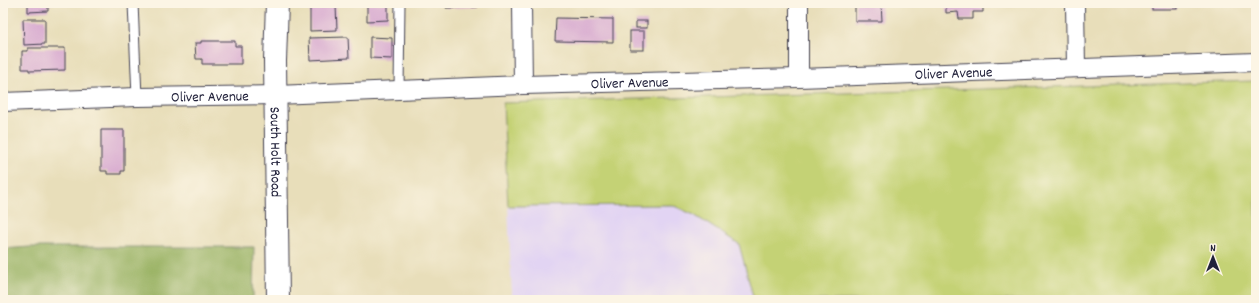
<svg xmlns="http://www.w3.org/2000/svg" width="1259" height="303" viewBox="0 0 1259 303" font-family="Dekko,sans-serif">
<rect width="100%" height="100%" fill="#fcf5e5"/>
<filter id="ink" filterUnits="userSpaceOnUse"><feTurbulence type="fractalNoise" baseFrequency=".025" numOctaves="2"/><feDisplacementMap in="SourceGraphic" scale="8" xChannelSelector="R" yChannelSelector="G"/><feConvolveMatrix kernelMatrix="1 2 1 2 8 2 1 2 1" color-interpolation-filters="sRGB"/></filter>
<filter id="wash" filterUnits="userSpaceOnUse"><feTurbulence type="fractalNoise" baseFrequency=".012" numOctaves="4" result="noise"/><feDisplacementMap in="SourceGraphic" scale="16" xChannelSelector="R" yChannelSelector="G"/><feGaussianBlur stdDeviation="0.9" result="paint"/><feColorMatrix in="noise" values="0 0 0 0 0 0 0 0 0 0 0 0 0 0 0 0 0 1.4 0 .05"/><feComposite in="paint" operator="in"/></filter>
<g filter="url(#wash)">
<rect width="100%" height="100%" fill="#e8deba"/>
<polygon fill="#e2d4f3" points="672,205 694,215 739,244 754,300 512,300 508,206"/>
<polygon fill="#c4d274" stroke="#737a58" points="1256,81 1256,300 754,300 739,244 694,215 672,205 508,206 503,103"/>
<polygon fill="#9bb466" stroke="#5e6b50" points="30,247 254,247 253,300 3,300 3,249"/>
<g id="blocks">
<g fill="#d8abd0">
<polygon points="28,3 51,3 51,5 48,5 48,11 28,12"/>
<polygon points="388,3 388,20 367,21 367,4"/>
<polygon points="446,3 478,3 478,7 446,8"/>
<polygon points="855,3 881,3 882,21 855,21"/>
<polygon points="946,3 983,3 983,12 973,12 973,19 959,19 958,12 946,13"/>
<rect x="1152" y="3" width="25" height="6"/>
<polygon points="336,6 337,30 310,31 310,7"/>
<polygon points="556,18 613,19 613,42 555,41"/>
<polygon points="23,19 45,19 45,44 24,45"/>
<rect x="636" y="21" width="11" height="7"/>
<rect x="630" y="31" width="14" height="19"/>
<polygon points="348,37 349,58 310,60 309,38"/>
<polygon points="370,37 392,38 392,59 370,58"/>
<polygon points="201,41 235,41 235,46 241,46 241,64 202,64 202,59 196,59 195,43 201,43"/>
<polygon points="28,48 65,48 65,70 29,71 29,69 22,69 22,51 28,51"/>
<polygon points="101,130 124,130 124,171 121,171 121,174 107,174 107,171 101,171"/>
</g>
</g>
</g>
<g filter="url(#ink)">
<use href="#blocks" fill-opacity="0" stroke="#403e4e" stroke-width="1"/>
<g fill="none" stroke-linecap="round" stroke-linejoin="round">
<defs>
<g id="lane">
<polyline points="133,3 137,97"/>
<polyline points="399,90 400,3"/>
</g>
<g id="street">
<polyline points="522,3 523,85"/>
<polyline points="799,3 799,78"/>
<polyline points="1075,3 1076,68"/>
<path id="s1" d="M3,102L137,97L276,95L523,85L799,78L1256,62"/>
</g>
<g id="primary">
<path id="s2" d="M277,3L275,61L278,300"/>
</g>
</defs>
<use href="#lane" stroke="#403e4e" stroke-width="11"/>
<use href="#street" stroke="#403e4e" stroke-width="20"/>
<use href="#primary" stroke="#403e4e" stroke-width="24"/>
<use href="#lane" stroke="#fff" stroke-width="9"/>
<use href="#street" stroke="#fff" stroke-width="18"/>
<use href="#primary" stroke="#fff" stroke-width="22"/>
</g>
</g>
<g text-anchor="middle" stroke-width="4" stroke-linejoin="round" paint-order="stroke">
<g font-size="15" fill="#22223b" stroke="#fcf5e5">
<text dy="5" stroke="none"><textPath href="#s1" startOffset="951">Oliver Avenue</textPath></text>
<text dy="5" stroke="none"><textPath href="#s1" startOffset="627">Oliver Avenue</textPath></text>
<text dy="5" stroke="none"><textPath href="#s1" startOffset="207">Oliver Avenue</textPath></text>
<text dy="5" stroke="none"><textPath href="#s2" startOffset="149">South Holt Road</textPath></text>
</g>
</g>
<rect width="1259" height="303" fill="none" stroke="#fcf5e5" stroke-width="16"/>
<g transform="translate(1213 257)" stroke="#fcf5e5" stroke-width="3" paint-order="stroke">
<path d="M0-3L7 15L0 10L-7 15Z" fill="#22223b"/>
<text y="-6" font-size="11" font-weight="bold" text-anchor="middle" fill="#22223b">N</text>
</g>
</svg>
